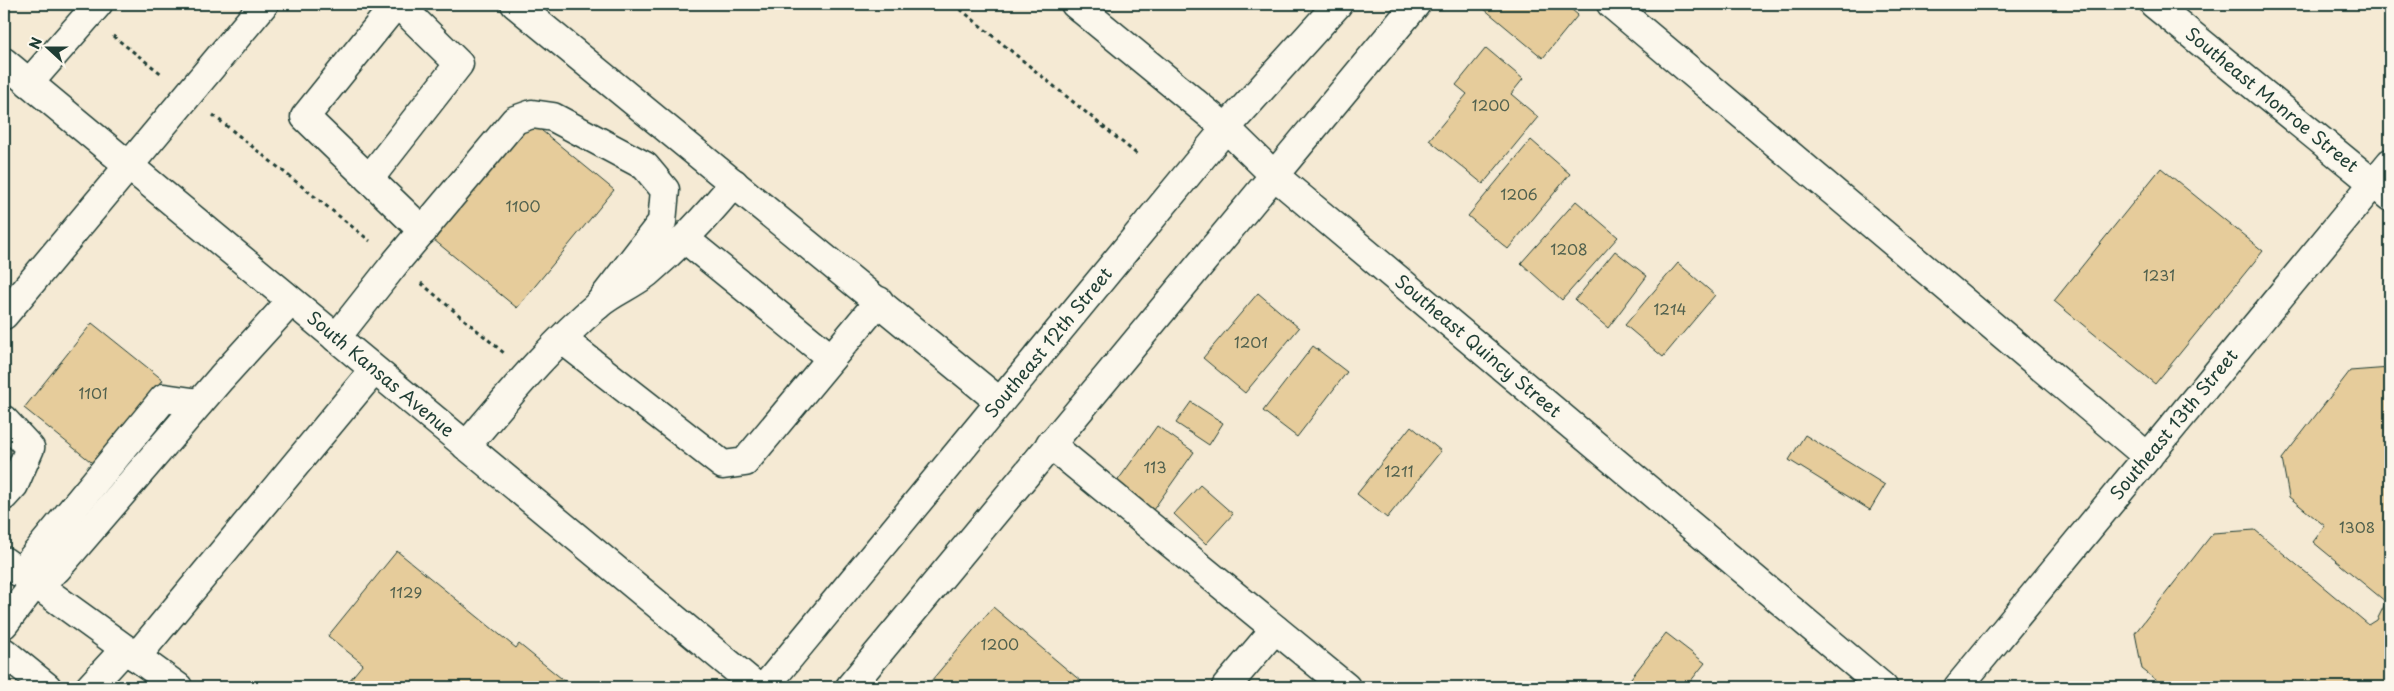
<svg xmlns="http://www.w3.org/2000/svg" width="2394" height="691" viewBox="0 0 2394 691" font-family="'Playpen Sans',sans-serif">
<rect width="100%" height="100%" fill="#f5ead4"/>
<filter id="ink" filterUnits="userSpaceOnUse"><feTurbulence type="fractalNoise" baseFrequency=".02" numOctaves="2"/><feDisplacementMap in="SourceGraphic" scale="10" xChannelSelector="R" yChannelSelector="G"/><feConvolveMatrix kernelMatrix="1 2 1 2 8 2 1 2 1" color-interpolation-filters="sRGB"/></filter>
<g filter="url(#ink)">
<g fill="#e6cc9b" stroke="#1f3d34">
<polygon points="1486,4 1565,4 1578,15 1543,58 1483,8"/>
<polygon points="1486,48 1523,79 1511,94 1538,117 1483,184 1429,140 1467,94 1456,85"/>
<polygon points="530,121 614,190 517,308 434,240 441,232 433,225"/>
<polygon points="1531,140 1570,174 1508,249 1468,216"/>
<polygon points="2161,168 2263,251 2155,384 2054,301"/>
<polygon points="1576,201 1618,237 1562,300 1521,263"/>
<polygon points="1615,251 1647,276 1608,328 1575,300"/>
<polygon points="1678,263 1715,295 1663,357 1625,325"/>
<polygon points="1258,293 1299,328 1245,393 1203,358"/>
<polygon points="92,323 163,380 95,465 24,408"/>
<polygon points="1313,346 1347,372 1297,437 1263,411"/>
<polygon points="2390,368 2390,687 2165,687 2142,669 2135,633 2213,533 2255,530 2369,625 2377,620 2386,602 2313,542 2325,526 2289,497 2282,459 2350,371"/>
<polygon points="1191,402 1223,423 1209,445 1176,423"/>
<polygon points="1157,426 1194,452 1153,510 1116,483"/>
<polygon points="1411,426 1441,451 1387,518 1357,494"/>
<polygon points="1805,435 1885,485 1870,510 1789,460"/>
<polygon points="1200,485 1233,514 1206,544 1174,514"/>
<polygon points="397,551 516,648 519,644 572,687 392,687 390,685 388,687 344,687 363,664 328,636"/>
<polygon points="993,607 1082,682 1078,687 926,687"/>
<polygon points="1666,633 1705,663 1686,687 1624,687"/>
</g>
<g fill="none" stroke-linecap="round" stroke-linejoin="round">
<defs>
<g id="minor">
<polyline points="396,4 305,117 423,231"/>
<polyline points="515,4 1000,402"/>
<path id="s1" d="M1075,4L1226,128L1275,176L1883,687"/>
<polyline points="1611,4 2148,457"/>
<path id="s2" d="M2154,4L2390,197"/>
<polyline points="29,83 98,4"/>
<polyline points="369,179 459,64 398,4"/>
<polyline points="685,239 831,358"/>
<polyline points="4,315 264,4"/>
<polyline points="336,338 396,262 515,120 532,114 553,117 645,166 665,190 662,222 598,305"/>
<polyline points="563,340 723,465 745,462 879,301"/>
<polyline points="4,420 30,448 14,485 4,496"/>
<polyline points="1050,444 1346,687"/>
<path d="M466,446C508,397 549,346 599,304C613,292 632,285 647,273C679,246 707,216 734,183"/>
<polyline points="4,561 178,687"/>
<polyline points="20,573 164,398 199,403"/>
<polyline points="4,624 34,585 57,569 221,378 291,301"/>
<polyline points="4,652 47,687"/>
<polyline points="136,657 374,370"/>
<polyline points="90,687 125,649"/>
<path id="s3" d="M765,687L1226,128L1338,4"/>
<polyline points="850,687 1416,4"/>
<polyline points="1226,687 1275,629"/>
<path id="s4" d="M1958,687L2390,163"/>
</g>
<g id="major">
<path id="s5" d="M4,62L757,687"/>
</g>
</defs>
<use href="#minor" stroke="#1f3d34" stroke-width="31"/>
<use href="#major" stroke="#1f3d34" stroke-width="31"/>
<g stroke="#1f3d34" stroke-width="3" stroke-dasharray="4 4" stroke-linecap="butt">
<polyline points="954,4 1139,156"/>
<polyline points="113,36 163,75"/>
<polyline points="213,115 370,241"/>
<polyline points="421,283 504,353"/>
</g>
<use href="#minor" stroke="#fbf7ec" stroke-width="28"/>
<use href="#major" stroke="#fbf7ec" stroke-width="28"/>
</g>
</g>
<g text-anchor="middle" stroke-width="4.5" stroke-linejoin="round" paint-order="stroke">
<g font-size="15" fill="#51614e">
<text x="1491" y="111">1200</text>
<text x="1519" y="200">1206</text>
<text x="523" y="212">1100</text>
<text x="1569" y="255">1208</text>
<text x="2159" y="281">1231</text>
<text x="1670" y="315">1214</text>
<text x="1251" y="348">1201</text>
<text x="93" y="399">1101</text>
<text x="1155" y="473">113</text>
<text x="1399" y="477">1211</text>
<text x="2357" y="533">1308</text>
<text x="406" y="598">1129</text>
<text x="1000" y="650">1200</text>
</g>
<g font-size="18" fill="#1f3d34" stroke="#fbf7ec">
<text dy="6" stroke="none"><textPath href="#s2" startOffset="152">Southeast Monroe Street</textPath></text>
<text dy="6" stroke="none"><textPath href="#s3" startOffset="446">Southeast 12th Street</textPath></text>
<text dy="6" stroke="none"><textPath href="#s1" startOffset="529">Southeast Quincy Street</textPath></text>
<text dy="6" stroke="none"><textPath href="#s5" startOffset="489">South Kansas Avenue</textPath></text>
<text dy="6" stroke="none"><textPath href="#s4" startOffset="340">Southeast 13th Street</textPath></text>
</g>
</g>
<rect width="2394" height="691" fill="none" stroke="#fbf7ec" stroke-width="20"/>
<rect x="10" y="10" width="2374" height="671" fill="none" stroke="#1f3d34" stroke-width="2" filter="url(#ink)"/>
<g transform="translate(48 48) rotate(291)" stroke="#fbf7ec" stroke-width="4" paint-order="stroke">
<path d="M0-4L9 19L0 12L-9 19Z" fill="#1f3d34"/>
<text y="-8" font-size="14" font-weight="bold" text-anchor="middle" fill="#1f3d34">N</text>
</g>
</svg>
